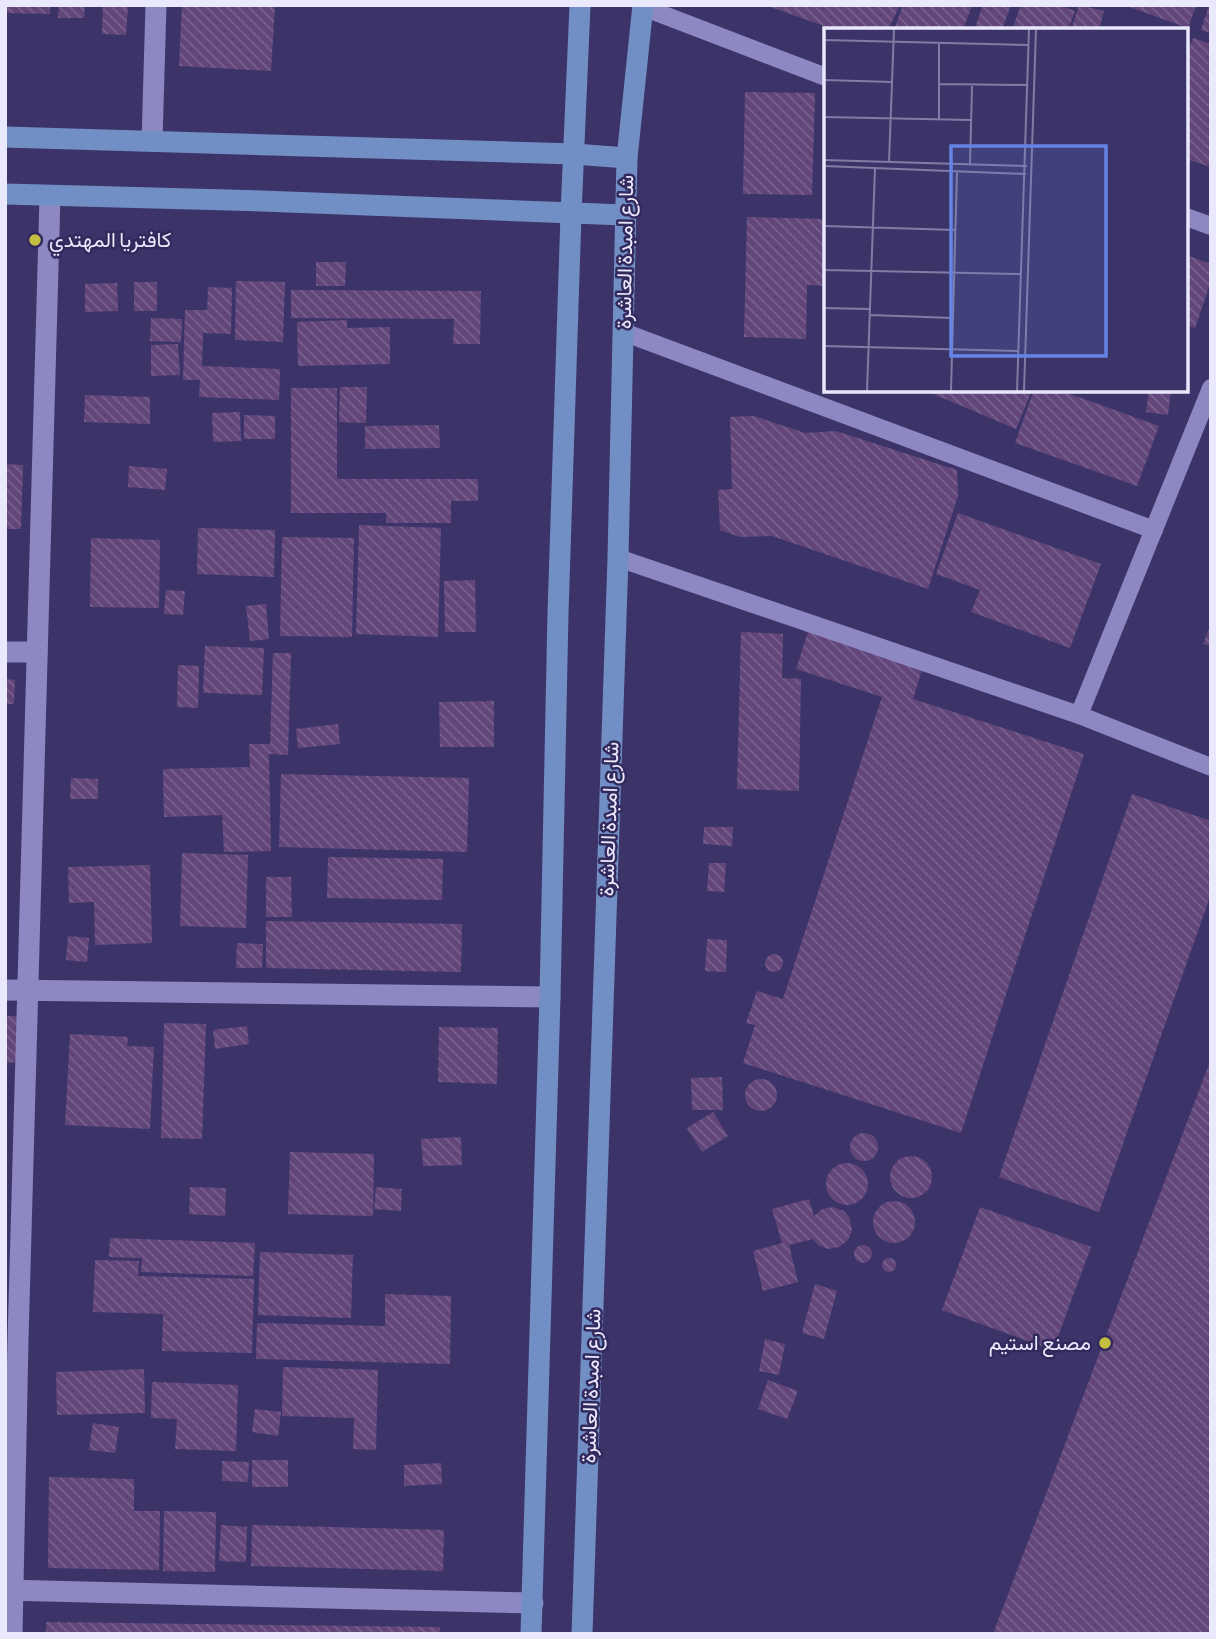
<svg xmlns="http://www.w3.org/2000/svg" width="1216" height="1639" viewBox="0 0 1216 1639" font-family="'Sofia Sans Condensed',Vazirmatn,sans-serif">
<defs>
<pattern id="building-back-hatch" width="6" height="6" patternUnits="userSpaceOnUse" patternTransform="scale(1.75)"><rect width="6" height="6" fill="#62467a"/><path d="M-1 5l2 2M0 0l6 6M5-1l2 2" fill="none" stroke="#78618e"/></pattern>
</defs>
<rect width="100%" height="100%" fill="#3c3468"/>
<g fill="url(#building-back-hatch)">
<polygon points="5,5 50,5 50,14 5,13"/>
<polygon points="59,5 85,5 84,18 58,18"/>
<polygon points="103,5 128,5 126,35 102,34"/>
<polygon points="182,5 275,5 271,71 179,66"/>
<polygon points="765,5 900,5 888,30 836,30"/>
<polygon points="903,5 972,5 963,30 894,30"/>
<polygon points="983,5 1011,5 1002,30 974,30"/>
<polygon points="1021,5 1059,5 1075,11 1068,30 1012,30"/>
<polygon points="1079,5 1104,11 1099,30 1071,30"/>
<polygon points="1124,5 1196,5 1188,28"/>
<polygon points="1209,5 1211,5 1211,33 1201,30"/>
<polygon points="1193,38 1211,44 1211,167 1186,159 1186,56"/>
<polygon points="745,92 815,93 812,195 743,194"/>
<polygon points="747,217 826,219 826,286 807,285 806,339 744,337"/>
<polygon points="1186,255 1211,264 1211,281 1195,328 1186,325"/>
<polygon points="316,262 346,262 345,286 316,286"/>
<polygon points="236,281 285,282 283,342 235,340"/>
<rect x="134" y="282" width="23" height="29"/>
<polygon points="117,283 118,311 85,312 85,284"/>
<polygon points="208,287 232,288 231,334 203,333 202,366 280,369 279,400 199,397 200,380 183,380 185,310 207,310"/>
<polygon points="291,290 481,291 480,344 453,344 454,319 291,318"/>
<polygon points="151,318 182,319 181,342 150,341"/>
<polygon points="347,320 347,328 390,327 390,364 298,366 297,322"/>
<polygon points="178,344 180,375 151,376 151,345"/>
<polygon points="340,387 367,387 366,423 339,422"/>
<polygon points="291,388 337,388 337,479 478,479 478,501 451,501 451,523 386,523 386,513 291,513"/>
<polygon points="924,390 1032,390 1016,429"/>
<polygon points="1034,390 1059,390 1159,426 1137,486 1015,443"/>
<polygon points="1149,390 1171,390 1168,415 1146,412"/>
<polygon points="85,395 150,397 150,424 84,422"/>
<polygon points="240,412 241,441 213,442 212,413"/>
<polygon points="244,415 275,416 275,439 244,439"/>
<polygon points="754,416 805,433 836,431 957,470 958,496 928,589 772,536 740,537 720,530 718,490 732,489 730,417"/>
<polygon points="439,425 440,448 365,449 365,426"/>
<polygon points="5,464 23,465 21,529 5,529"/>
<polygon points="129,466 167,469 165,490 128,487"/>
<polygon points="958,513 1101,564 1070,648 971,612 980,590 936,574"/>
<polygon points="359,525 441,528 438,637 356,634"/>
<polygon points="198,528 275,530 274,577 197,574"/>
<polygon points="282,537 354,538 352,637 280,636"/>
<polygon points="91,538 160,540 159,608 90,607"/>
<polygon points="475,580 476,632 445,632 444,581"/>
<polygon points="166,590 185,591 183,615 164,614"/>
<polygon points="266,604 269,639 250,641 246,606"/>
<polygon points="1211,624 1211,646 1203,644"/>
<polygon points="810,626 924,663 913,699 1084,754 961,1133 743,1063 755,1025 746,1023 757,991 783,999 882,697 796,669"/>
<polygon points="741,632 783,634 782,678 801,679 799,791 737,789"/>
<polygon points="205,646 264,648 262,695 203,693"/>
<polygon points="273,653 291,653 288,755 269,754 271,851 224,852 222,815 164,817 163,769 250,767 249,744 270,744"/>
<polygon points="178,665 199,666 198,708 177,707"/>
<polygon points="5,679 15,680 14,704 5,704"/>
<polygon points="494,701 494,747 440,747 439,702"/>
<polygon points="338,724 340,744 298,748 296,729"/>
<polygon points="281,774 469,778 467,852 279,847"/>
<polygon points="71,778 98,779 98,799 70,799"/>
<polygon points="1132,794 1211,821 1211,894 1099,1212 999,1177"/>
<polygon points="704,827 733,827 732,846 703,844"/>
<polygon points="182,853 248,855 246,928 180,926"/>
<polygon points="328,857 443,859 442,900 327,898"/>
<polygon points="709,863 726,863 724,892 707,891"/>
<polygon points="150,865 152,943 95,945 94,902 69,903 68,867"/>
<polygon points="266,877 291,877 292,917 266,917"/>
<polygon points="266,921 462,924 461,972 266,968"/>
<polygon points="68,936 89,938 87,962 66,960"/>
<polygon points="707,939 727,940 726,972 705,971"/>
<polygon points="237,943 263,944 262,968 236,968"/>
<circle cx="774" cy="963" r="9"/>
<polygon points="5,1016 21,1016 23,1062 5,1063"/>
<polygon points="164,1023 206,1024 202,1139 161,1138"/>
<polygon points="247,1026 249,1044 215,1049 213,1030"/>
<polygon points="439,1027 498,1028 497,1084 438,1082"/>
<polygon points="70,1034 128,1037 127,1046 154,1047 150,1129 65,1125"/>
<polygon points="1211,1059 1211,1634 993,1634"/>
<polygon points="722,1077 723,1110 692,1110 691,1078"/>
<circle cx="761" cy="1095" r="16"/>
<polygon points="713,1112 728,1136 702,1152 687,1128"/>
<circle cx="864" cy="1147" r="14"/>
<polygon points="461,1137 462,1165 423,1166 421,1139"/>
<polygon points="290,1152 374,1154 373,1216 288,1214"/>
<circle cx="911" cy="1177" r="21"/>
<circle cx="847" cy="1184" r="21"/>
<polygon points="190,1187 226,1188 225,1216 189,1214"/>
<polygon points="376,1187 402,1189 401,1211 374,1209"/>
<polygon points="809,1199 814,1216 822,1209 833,1207 844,1211 850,1219 852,1230 848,1240 839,1247 828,1249 818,1245 813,1239 789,1245 798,1282 763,1291 753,1251 782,1243 772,1209"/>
<circle cx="894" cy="1222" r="21"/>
<polygon points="980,1207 1091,1247 1053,1350 942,1310"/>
<polygon points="110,1238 255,1243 253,1276 141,1272 142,1258 109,1257"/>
<circle cx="863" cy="1254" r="9"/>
<polygon points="260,1252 353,1255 351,1318 258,1315"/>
<circle cx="889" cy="1265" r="7"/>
<polygon points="95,1260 139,1261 138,1276 254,1279 252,1353 162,1351 163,1314 93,1312"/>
<polygon points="815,1284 837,1291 824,1339 802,1333"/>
<polygon points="385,1294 451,1296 450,1364 256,1359 257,1323 385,1326"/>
<polygon points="765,1339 785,1344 779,1375 759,1371"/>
<polygon points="283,1367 378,1370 376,1450 353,1449 354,1418 282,1416"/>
<polygon points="144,1369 145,1413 57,1415 56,1372"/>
<polygon points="768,1380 798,1391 787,1419 758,1409"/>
<polygon points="152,1382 238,1385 236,1451 175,1449 177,1419 151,1418"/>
<polygon points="255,1409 281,1412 278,1436 252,1432"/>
<polygon points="93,1423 119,1427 115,1453 89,1450"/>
<rect x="252" y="1460" width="36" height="27"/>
<polygon points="222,1461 249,1462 248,1482 222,1481"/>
<polygon points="441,1463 442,1484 404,1486 404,1465"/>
<polygon points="49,1477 134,1479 134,1511 160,1511 159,1570 48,1568"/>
<polygon points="164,1511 216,1512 215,1572 163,1571"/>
<polygon points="221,1525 247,1527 246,1562 219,1561"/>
<polygon points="252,1525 444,1530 443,1571 251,1566"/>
<polygon points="46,1622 440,1627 440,1634 46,1634"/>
</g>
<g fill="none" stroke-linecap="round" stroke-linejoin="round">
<g stroke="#8d87c2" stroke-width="18">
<polyline points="643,7 826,77"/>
<polyline points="1186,217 1211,226"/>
<polyline points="623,332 1154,530"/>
<polyline points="618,558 1079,715 1211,767"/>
<polyline points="1079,715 1211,388"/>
</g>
<g stroke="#8d87c2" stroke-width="21">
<polyline points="152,141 156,5"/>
<polyline points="5,652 37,652"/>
<polyline points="5,990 550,997"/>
<polyline points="5,1590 533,1603"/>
<polyline points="12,1634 18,1340 50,196"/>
</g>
<g stroke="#728fc5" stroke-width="21">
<polyline points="5,137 574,154 627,158"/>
<polyline points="5,194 262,201 625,215"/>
<polyline points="531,1634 550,997 558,613 571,214 580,5"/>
<polyline points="582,1634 618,558 627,158 643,5"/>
</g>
</g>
<g fill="#c1be40" stroke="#32295c" stroke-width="2.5">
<circle cx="35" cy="240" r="7"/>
<circle cx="1105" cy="1343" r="7"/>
</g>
<g text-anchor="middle" stroke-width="5" stroke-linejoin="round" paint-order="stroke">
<g font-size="21" fill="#e9e8fc" stroke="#32295c" text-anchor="start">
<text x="49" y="247">كافتريا المهتدي</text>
<text x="1091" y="1350" text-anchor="end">مصنع استيم</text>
</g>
<g font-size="21" fill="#e9e8fc" stroke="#32295c">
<text transform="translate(625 252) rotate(-89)" y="7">شارع امبدة العاشرة</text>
<text transform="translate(609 819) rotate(-88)" y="7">شارع امبدة العاشرة</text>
<text transform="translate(591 1386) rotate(-88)" y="7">شارع امبدة العاشرة</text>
</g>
</g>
<g transform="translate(824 28)">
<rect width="364" height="364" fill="#3c3468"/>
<path fill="none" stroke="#817ca3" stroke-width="2" d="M0,12L205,17M0,52L68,54M115,56L203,57M0,89L147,92M115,91V16M0,132L203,138M65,134L70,1M146,136L148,58M0,138L202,146M0,198L132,202M0,242L197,246M0,280L46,281M46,287L129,290M0,318L195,323M43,363L51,140M127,363L133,143M193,363L205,1M200,363L212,1"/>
<path fill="#6484e5" fill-opacity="0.15" stroke="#6484e5" stroke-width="3.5" d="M127,118H282V328H127Z"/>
<rect width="364" height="364" fill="none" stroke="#e9e8fc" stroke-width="3.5"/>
</g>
<rect width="1216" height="1639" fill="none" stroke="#e9e8fc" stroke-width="14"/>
</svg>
